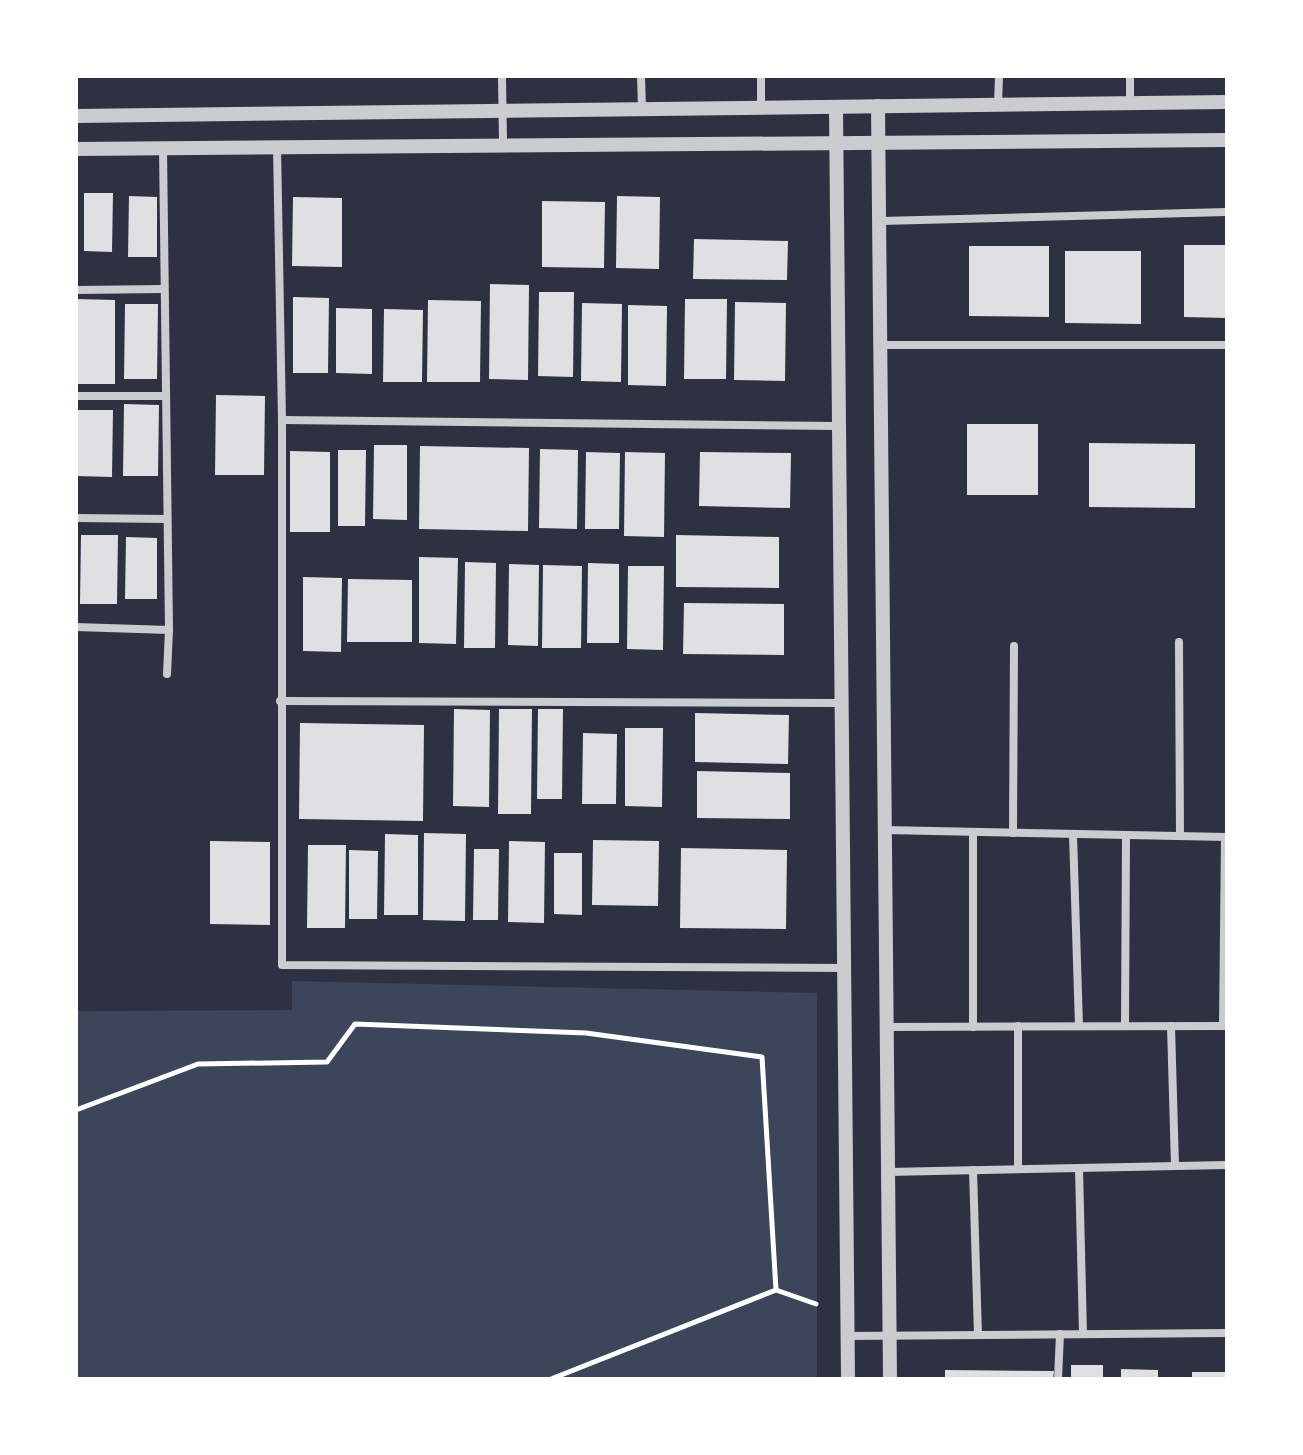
<svg xmlns="http://www.w3.org/2000/svg" width="1303" height="1455" viewBox="0 0 1303 1455" font-family="'Exo 2',sans-serif">
<rect width="100%" height="100%" fill="#2d3142"/>
<polygon fill="#3c4559" points="292,981 817,993 817,1379 76,1379 76,1011 292,1010"/>
<g fill="#e0e0e3">
<polygon points="84,193 113,193 112,252 84,251"/>
<polygon points="129,196 157,197 157,257 128,257"/>
<polygon points="617,196 660,197 659,269 616,268"/>
<polygon points="293,197 342,198 342,267 292,266"/>
<polygon points="542,201 605,202 604,268 542,267"/>
<polygon points="694,239 788,241 787,280 693,279"/>
<polygon points="1184,245 1227,245 1227,318 1184,317"/>
<polygon points="969,246 1049,246 1049,317 969,316"/>
<polygon points="1065,251 1141,251 1141,324 1065,323"/>
<polygon points="490,284 529,285 528,380 489,379"/>
<polygon points="539,292 574,292 573,377 538,376"/>
<polygon points="293,297 329,298 328,373 293,373"/>
<polygon points="76,299 115,300 115,384 76,384"/>
<polygon points="685,299 727,299 726,379 684,379"/>
<polygon points="428,300 481,301 480,382 427,382"/>
<polygon points="735,302 786,303 785,381 734,380"/>
<polygon points="582,303 622,304 621,382 581,381"/>
<polygon points="125,304 158,304 157,379 124,379"/>
<polygon points="628,305 667,306 666,386 628,385"/>
<polygon points="336,308 372,309 372,374 336,373"/>
<polygon points="384,309 423,310 422,382 383,382"/>
<polygon points="216,395 265,396 264,475 215,475"/>
<polygon points="124,404 159,405 158,476 123,476"/>
<polygon points="76,410 113,410 112,477 76,476"/>
<rect x="967" y="424" width="71" height="71"/>
<polygon points="1089,443 1195,444 1195,508 1089,507"/>
<polygon points="374,445 407,445 407,520 373,519"/>
<polygon points="420,446 529,448 528,531 419,529"/>
<polygon points="540,449 578,450 577,529 539,528"/>
<polygon points="338,450 366,450 365,526 338,526"/>
<polygon points="290,451 330,452 330,532 290,532"/>
<polygon points="586,452 620,453 619,529 585,529"/>
<polygon points="625,452 665,453 664,537 624,536"/>
<polygon points="700,452 791,453 790,508 699,506"/>
<polygon points="81,535 118,535 117,604 80,604"/>
<polygon points="676,535 779,537 779,588 676,587"/>
<polygon points="126,537 157,538 157,599 125,599"/>
<polygon points="419,557 458,558 456,644 419,643"/>
<polygon points="465,562 496,563 495,648 464,648"/>
<polygon points="588,563 619,564 619,643 587,643"/>
<polygon points="509,564 539,565 538,646 508,645"/>
<polygon points="543,565 582,566 581,648 542,648"/>
<polygon points="628,566 664,566 663,650 627,649"/>
<polygon points="303,577 342,578 341,652 303,651"/>
<polygon points="348,579 412,580 412,642 347,642"/>
<polygon points="684,603 784,604 784,655 683,654"/>
<polygon points="454,709 490,710 489,807 453,806"/>
<polygon points="499,709 532,709 531,814 498,814"/>
<polygon points="538,709 563,709 562,799 537,799"/>
<polygon points="695,713 789,715 788,764 695,762"/>
<polygon points="300,723 424,725 423,821 299,819"/>
<polygon points="625,728 663,728 662,807 625,806"/>
<polygon points="583,733 617,734 616,804 582,804"/>
<polygon points="697,771 790,773 790,819 697,818"/>
<polygon points="424,833 466,834 465,921 423,920"/>
<polygon points="385,834 418,835 418,915 384,915"/>
<polygon points="593,840 659,841 658,906 592,905"/>
<polygon points="210,841 270,842 270,925 210,924"/>
<polygon points="509,841 545,842 544,923 508,922"/>
<polygon points="308,845 346,845 345,928 307,928"/>
<polygon points="681,848 787,850 786,929 680,928"/>
<polygon points="474,849 499,849 498,920 473,920"/>
<polygon points="349,850 378,851 377,919 349,919"/>
<polygon points="554,853 582,853 582,915 554,914"/>
<rect x="1071" y="1365" width="32" height="14"/>
<polygon points="1121,1369 1158,1370 1158,1379 1121,1379"/>
<polygon points="945,1370 1054,1371 1053,1379 945,1379"/>
<rect x="1192" y="1372" width="33" height="7"/>
</g>
<g fill="none" stroke-linecap="round" stroke-linejoin="round">
<g stroke="#fff" stroke-width="5">
<polyline points="76,1110 198,1064 327,1062 355,1024 586,1033 762,1057 776,1290 816,1304"/>
<polyline points="551,1379 776,1290"/>
</g>
<g stroke="#caccd0" stroke-width="8">
<polyline points="502,76 503,145"/>
<polyline points="641,76 642,109"/>
<polyline points="1130,103 1130,76"/>
<polyline points="998,104 999,76"/>
<polyline points="761,107 761,76"/>
<polyline points="277,147 282,420 282,965 844,968"/>
<polyline points="163,148 169,630 167,674"/>
<polyline points="881,221 1227,212"/>
<polyline points="76,290 164,289"/>
<polyline points="880,345 1227,345"/>
<polyline points="76,396 166,396"/>
<polyline points="282,420 839,426"/>
<polyline points="76,518 167,519"/>
<polyline points="76,627 169,630"/>
<polyline points="1179,642 1180,836"/>
<polyline points="280,701 841,703"/>
<polyline points="885,830 1227,837"/>
<polyline points="973,832 973,1027"/>
<polyline points="1013,833 1014,646"/>
<polyline points="1073,834 1079,1026"/>
<polyline points="1018,1026 1018,1169"/>
<polyline points="1125,1026 1126,835"/>
<polyline points="1171,1026 1175,1166"/>
<polyline points="1223,1026 1225,837"/>
<polyline points="887,1027 1227,1026"/>
<polyline points="1079,1168 1083,1334"/>
<polyline points="973,1170 978,1335"/>
<polyline points="888,1172 1227,1165"/>
<polyline points="847,1336 1227,1333"/>
<polyline points="1058,1379 1060,1334"/>
</g>
<g stroke="#caccd0" stroke-width="14">
<polyline points="878,106 890,1379"/>
<polyline points="836,107 848,1379"/>
<polyline points="76,116 1227,102"/>
<polyline points="76,149 1227,140"/>
</g>
</g>
<rect width="1303" height="1455" fill="none" stroke="#ffffff" stroke-width="156"/>
</svg>
